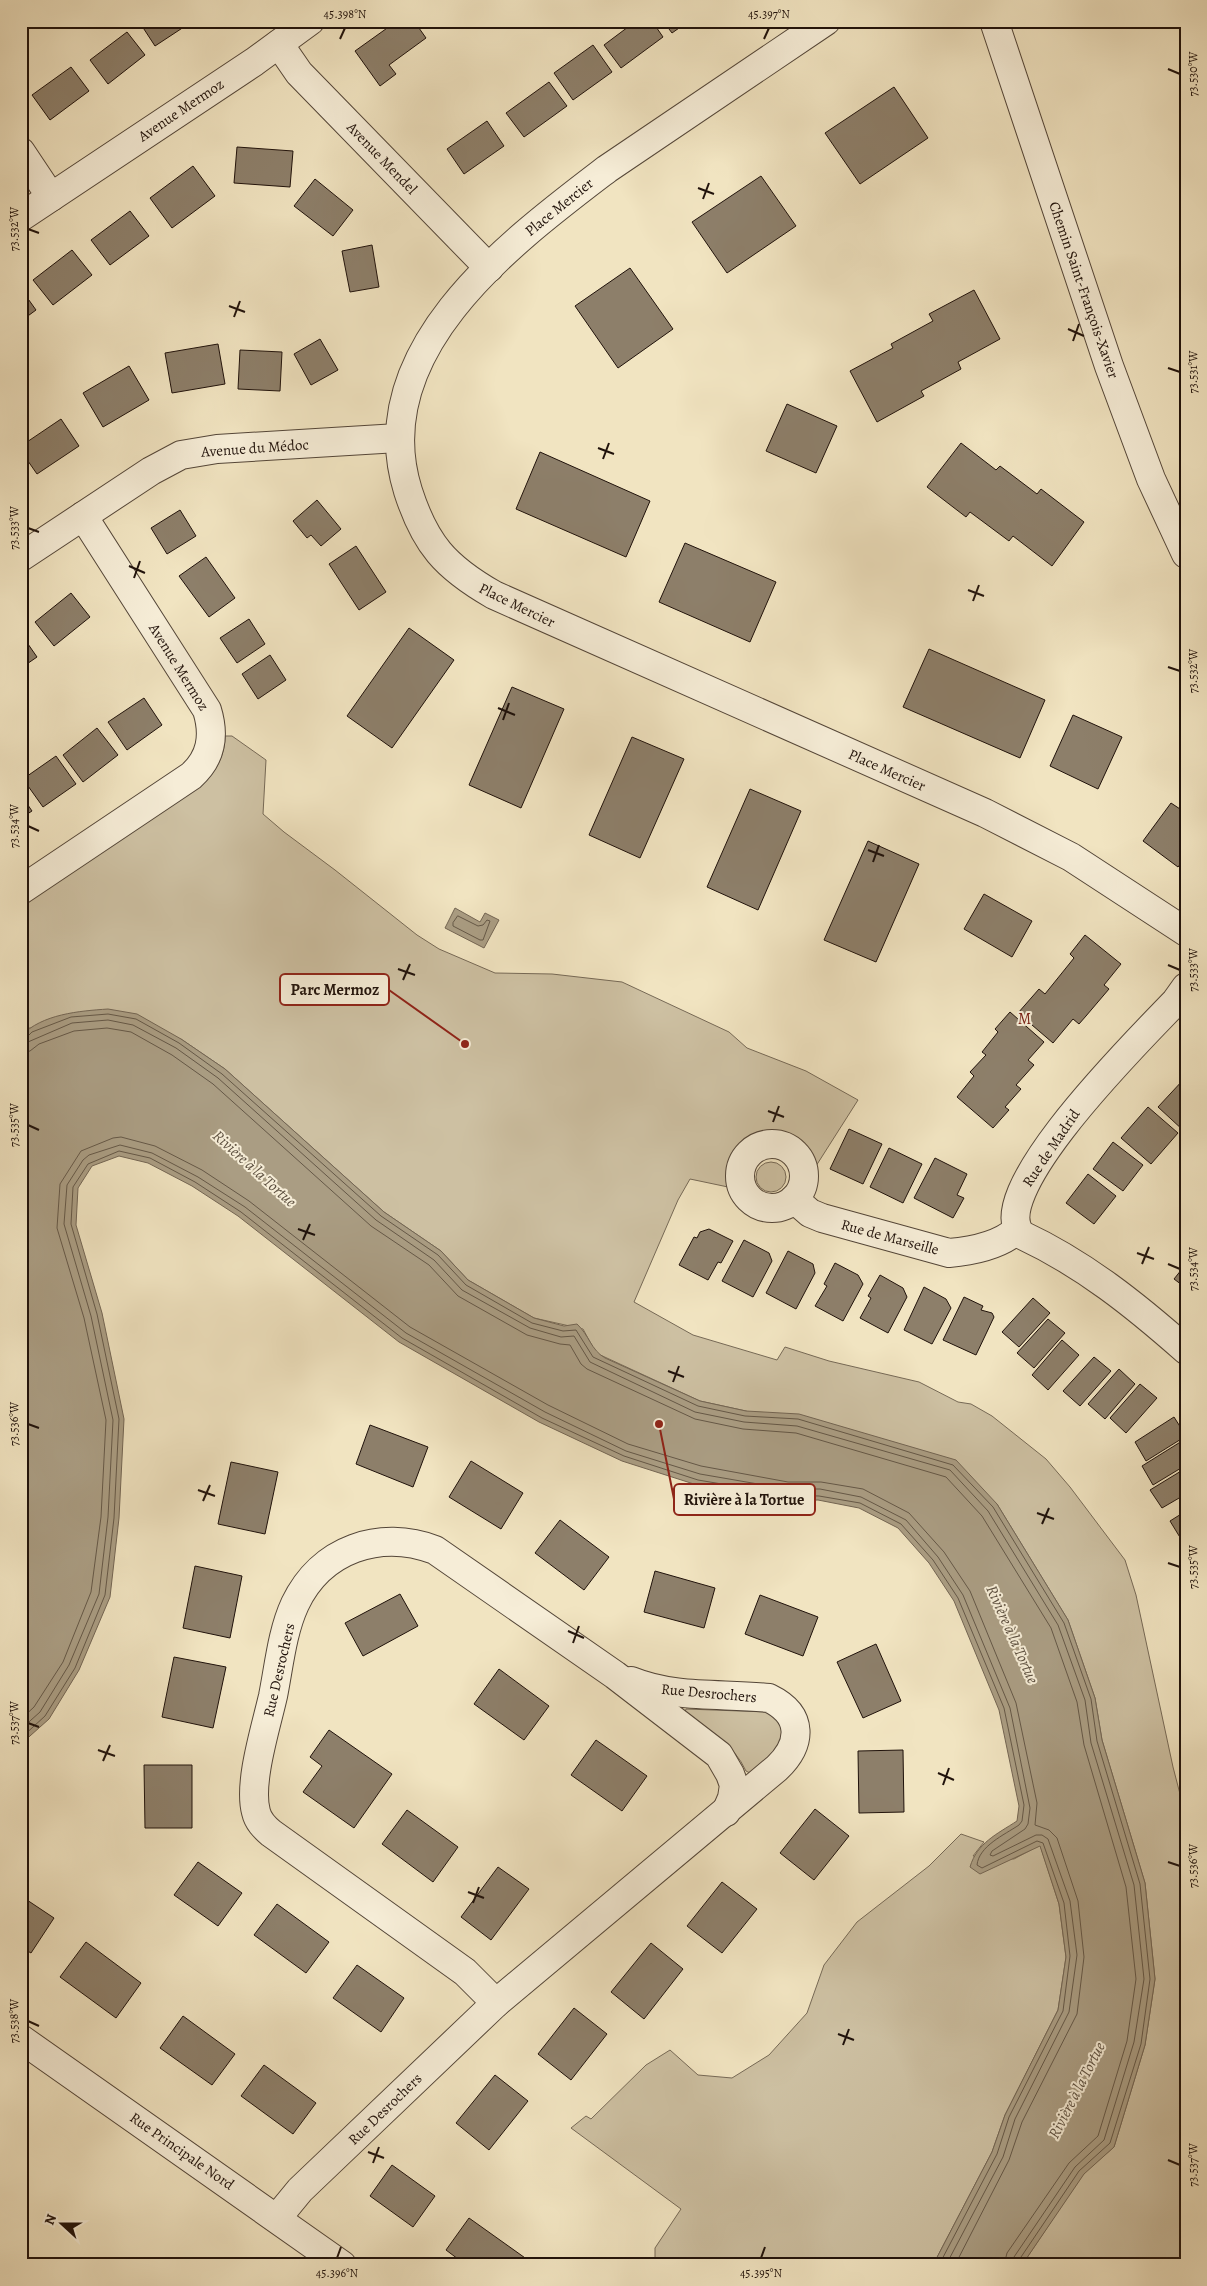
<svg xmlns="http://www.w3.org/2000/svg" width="1207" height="2286" viewBox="0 0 1207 2286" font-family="Alegreya,serif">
<rect width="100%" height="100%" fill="#f1e4c1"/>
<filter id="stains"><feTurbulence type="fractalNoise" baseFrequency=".004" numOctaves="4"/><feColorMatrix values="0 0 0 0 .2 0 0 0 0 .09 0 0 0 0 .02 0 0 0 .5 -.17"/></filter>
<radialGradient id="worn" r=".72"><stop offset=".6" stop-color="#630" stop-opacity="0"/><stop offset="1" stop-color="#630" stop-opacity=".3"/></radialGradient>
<g fill="#cdc0a2" stroke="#766956">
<path d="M225,736H232L266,760L263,814L284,832L335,870L417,935L439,949L495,973L552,974L622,982L729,1032L747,1048L806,1071L858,1100L816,1166C793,1109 724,1126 728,1187L690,1179L678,1200L634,1302L693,1335L777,1360L785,1347L829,1361L919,1382L958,1402L971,1404L992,1416L1046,1459L1070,1487L1125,1560L1136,1595L1173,1767L1186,1817V2265H1022L1083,2174L1114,2147L1145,2045L1155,1979L1145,1883L1102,1740L1095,1698L1068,1620L997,1504L746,1411L700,1401L596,1353L583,1329L534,1318L468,1280L441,1251L384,1212L225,1069L181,1039L29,1028L21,1036V906L201,786C215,773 225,756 225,736Z"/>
<circle cx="771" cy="1177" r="15"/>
<path d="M686,1709L767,1712L774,1715L784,1731L776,1752L750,1773L746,1771C734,1745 711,1731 688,1716L685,1712Z"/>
<polygon points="961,1834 984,1842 973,1856 1014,1859 1040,1845 1059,1904 1066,1957 1058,2010 1005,2115 992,2152 933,2265 655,2265 655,2248 681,2209 571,2128 586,2116 591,2119 646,2065 670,2050 698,2075 732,2078 769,2055 807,2013 824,1965 857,1922 929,1866"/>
</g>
<g fill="#aa9d83" stroke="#736553">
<polygon points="455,908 480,922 485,913 499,920 484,948 445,928"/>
<path d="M108,1009L137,1014L181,1039L225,1069L384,1212L441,1251L468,1280L534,1318L564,1326L577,1324C589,1335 591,1350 605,1358L700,1401L746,1411L799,1414L956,1460L997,1504L1068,1620L1095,1698L1102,1740L1145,1883L1155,1979L1145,2045L1114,2147L1084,2174L1022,2265H933L992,2152L1005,2115L1058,2010L1066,1957L1059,1904L1040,1846L980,1874L970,1867C977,1843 997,1834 1017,1821L1019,1806L999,1710L954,1601L929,1563L898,1528L859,1508L818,1500L787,1501L697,1485L622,1461L539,1422L399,1342L238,1216L192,1186L148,1163L119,1156L92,1166L78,1188L76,1225L102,1313L124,1419L119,1518L110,1597L79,1670L49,1719L21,1744V1036C42,1014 79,1011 108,1009Z"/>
</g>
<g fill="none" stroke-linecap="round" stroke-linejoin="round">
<g stroke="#655847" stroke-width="1">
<polygon points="458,916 478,926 483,925 487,920 490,921 483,940 480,940 453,926 453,923"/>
<polyline points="21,1039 26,1038 32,1032 71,1017 108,1014 136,1019 179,1043 222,1074 381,1216 438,1255 466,1285 532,1323 563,1331 576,1330 593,1357 698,1406 745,1416 798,1419 953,1465 993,1507 1064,1623 1091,1699 1097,1741 1140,1884 1150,1979 1141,2044 1110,2143 1079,2171 1019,2260 1018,2265"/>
<polyline points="21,1045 72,1023 108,1020 133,1025 176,1048 218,1078 376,1220 434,1260 462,1290 530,1328 561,1337 574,1336 590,1362 695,1412 744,1422 797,1426 950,1470 988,1511 1058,1625 1085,1700 1091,1743 1134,1885 1144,1979 1134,2042 1104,2140 1075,2167 1014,2257 1012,2265"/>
<polyline points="21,1053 30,1051 39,1044 74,1031 107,1028 131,1032 172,1055 213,1084 371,1226 429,1265 458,1296 527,1335 560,1344 570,1345 581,1364 587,1369 695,1419 743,1429 796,1433 946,1477 982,1516 1051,1628 1077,1702 1084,1745 1126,1887 1136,1979 1127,2041 1098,2136 1069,2163 1007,2253 1004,2265"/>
<polyline points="21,1719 34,1707 63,1662 91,1592 101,1517 106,1420 84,1318 57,1228 60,1184 81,1151 113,1138 121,1137 155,1146 202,1170 249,1201 410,1327 548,1405 628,1444 701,1466 788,1482 821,1482 863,1489 909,1513 944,1552 970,1591 1016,1703 1037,1803 1035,1825 1049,1830 1057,1838 1078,1901 1084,1957 1077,2014 1022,2122 1009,2160 955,2265"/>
<polyline points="21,1729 40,1712 69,1665 99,1594 108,1517 113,1420 91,1316 64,1224 67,1185 83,1160 89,1155 120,1145 152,1153 198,1177 245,1207 406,1333 545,1412 626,1451 700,1474 787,1489 820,1489 861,1497 906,1520 938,1557 963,1595 1010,1708 1030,1808 1028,1824 1025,1829 992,1851 990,1855 993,1856 1036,1835 1042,1835 1048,1839 1070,1901 1077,1955 1069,2012 1015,2119 1003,2157 946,2265"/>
<path d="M21,1738L45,1716L75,1668L105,1595L114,1518L119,1419L97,1314L71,1224L73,1187L88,1164L119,1151L150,1158L195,1182L241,1212L402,1338L542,1418L624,1456L698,1480L787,1495L819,1496L860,1503L901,1524L933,1560L958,1598L1004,1708L1024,1805L1022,1821L1019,1825C1004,1835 979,1846 977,1865L982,1868L1037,1841L1043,1843L1064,1903L1070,1956L1063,2011L1009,2117L997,2154L939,2265"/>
</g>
</g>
<g fill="#8d7f6a" stroke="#20120b">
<polygon points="143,21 193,21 155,46 140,23"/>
<polygon points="397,21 414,21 426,38 389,65 396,74 380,86 355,51"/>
<polygon points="441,21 452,21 444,26"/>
<polygon points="636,21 652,21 663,37 621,68 604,45"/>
<polygon points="663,21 689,21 672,33"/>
<polygon points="1062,21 1075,21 1063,26"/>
<polygon points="127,32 145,55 108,84 90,60"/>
<polygon points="593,45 612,72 573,100 554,73"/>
<polygon points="71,67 89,91 50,120 32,95"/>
<polygon points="549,82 567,106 524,137 506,113"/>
<polygon points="894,87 928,138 860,184 825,133"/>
<polygon points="487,121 504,146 464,174 447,149"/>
<polygon points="237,147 293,151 290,187 234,183"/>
<polygon points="193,166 215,196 172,228 150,198"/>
<polygon points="761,176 796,226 727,273 692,222"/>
<polygon points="315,179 353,210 333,236 294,206"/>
<polygon points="130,211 149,236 110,265 91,240"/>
<polygon points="372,245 379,287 350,292 342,251"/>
<polygon points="72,250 92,275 53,305 33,280"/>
<polygon points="630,268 673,329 618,368 575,306"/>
<polygon points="21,289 36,310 21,321"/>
<polygon points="974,290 1000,339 958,362 961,369 921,391 924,396 877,422 850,371 893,348 891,344 933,321 929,314"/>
<polygon points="320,339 338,370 311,385 294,354"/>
<polygon points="218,344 225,384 172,393 165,353"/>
<polygon points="240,350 282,352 280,391 238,389"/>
<polygon points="129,366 149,400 103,427 83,393"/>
<polygon points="787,404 837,426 816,473 766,451"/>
<polygon points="61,419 79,446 37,474 21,451 21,446"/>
<polygon points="961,443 996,470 1000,466 1037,494 1041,489 1084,522 1052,566 1013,536 1009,541 970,512 966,517 927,487"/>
<polygon points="540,452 650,501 626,557 516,509"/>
<polygon points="317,500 341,529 321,546 311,535 307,538 293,521"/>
<polygon points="180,510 196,536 167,554 151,528"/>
<polygon points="685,543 776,582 750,642 659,602"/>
<polygon points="356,546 386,592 359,610 329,564"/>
<polygon points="206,557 235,598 209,617 179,576"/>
<polygon points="71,593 90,617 54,646 35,622"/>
<polygon points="249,619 265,644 237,663 220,638"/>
<polygon points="409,628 454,660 392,748 347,716"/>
<polygon points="21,634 37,657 21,668"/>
<polygon points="929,649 1045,700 1020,758 903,707"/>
<polygon points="270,655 286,680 258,699 242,674"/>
<polygon points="512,687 564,709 521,808 469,785"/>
<polygon points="144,698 162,725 127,750 108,722"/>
<polygon points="1073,715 1122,737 1098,789 1050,766"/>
<polygon points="97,728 118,755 83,782 63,755"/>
<polygon points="632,737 684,759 640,858 589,835"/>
<polygon points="56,756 76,784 43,807 23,779"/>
<polygon points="750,789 801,811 758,910 707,887"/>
<polygon points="21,795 32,811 21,818"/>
<polygon points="1171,803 1186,813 1186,857 1178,867 1143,841"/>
<polygon points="868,841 919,864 876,962 824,940"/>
<polygon points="984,894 1032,921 1012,957 964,929"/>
<polygon points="1085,935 1121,964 1104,985 1109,989 1086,1016 1079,1024 1073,1019 1053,1043 1018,1013 1039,989 1045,994 1074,958 1070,954"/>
<polygon points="1010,1012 1044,1042 1028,1060 1034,1065 1016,1085 1021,1089 1005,1107 1009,1110 993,1128 957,1097 974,1076 970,1072 986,1055 982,1052 998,1032 995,1029"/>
<polygon points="1184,1079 1186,1081 1184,1131 1158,1107"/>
<polygon points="1148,1107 1178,1133 1151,1164 1121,1138"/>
<polygon points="849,1129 882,1144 863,1184 830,1169"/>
<polygon points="1113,1142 1143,1165 1123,1191 1093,1169"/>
<polygon points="889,1148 922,1164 903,1203 870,1187"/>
<polygon points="935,1158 967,1174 957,1195 964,1198 953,1218 914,1198"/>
<polygon points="1088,1174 1116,1196 1094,1224 1066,1203"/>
<polygon points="709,1229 733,1241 721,1263 718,1262 708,1280 679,1265 694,1237 697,1238 700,1232"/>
<polygon points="744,1240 769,1253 772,1261 753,1297 722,1281"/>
<polygon points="788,1251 813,1264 815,1273 796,1309 766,1293"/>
<polygon points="835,1263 858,1275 863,1284 843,1321 815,1306 827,1286 824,1284"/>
<polygon points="1186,1264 1186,1288 1174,1279"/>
<polygon points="880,1275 903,1288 907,1297 888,1333 860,1318 871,1298 868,1296"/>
<polygon points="924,1287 946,1299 951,1308 932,1344 904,1330"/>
<polygon points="964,1297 983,1306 981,1310 992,1313 994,1317 976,1355 943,1340"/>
<polygon points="1033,1298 1050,1313 1019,1347 1002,1332"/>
<polygon points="1048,1319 1065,1333 1034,1368 1017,1353"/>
<polygon points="1062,1340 1079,1355 1048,1390 1032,1375"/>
<polygon points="1094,1357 1111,1371 1080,1406 1063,1391"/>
<polygon points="1119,1369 1135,1384 1105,1419 1088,1404"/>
<polygon points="1140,1384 1157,1398 1126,1433 1110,1418"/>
<polygon points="1174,1417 1186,1436 1146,1461 1135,1442"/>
<polygon points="370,1425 428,1447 413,1487 356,1464"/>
<polygon points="1182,1441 1186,1448 1186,1465 1153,1485 1142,1466"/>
<polygon points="471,1461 523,1493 501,1529 449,1497"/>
<polygon points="231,1462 278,1472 265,1534 218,1524"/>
<polygon points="1186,1468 1186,1494 1162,1508 1150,1490"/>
<polygon points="1186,1511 1186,1536 1181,1539 1170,1521"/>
<polygon points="560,1520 609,1557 584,1590 535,1553"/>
<polygon points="195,1566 242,1576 230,1638 183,1628"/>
<polygon points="655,1571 715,1588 704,1628 644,1612"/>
<polygon points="400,1594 418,1626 363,1656 345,1623"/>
<polygon points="760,1595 818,1617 803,1656 745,1634"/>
<polygon points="876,1644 901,1701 863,1718 837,1662"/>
<polygon points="174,1657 226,1667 213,1728 162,1717"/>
<polygon points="499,1669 549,1706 524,1740 474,1704"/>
<polygon points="329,1730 392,1774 354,1828 303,1792 322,1766 310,1757"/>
<polygon points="596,1740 647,1776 622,1811 571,1775"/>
<polygon points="903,1750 904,1812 859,1813 858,1751"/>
<polygon points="144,1765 192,1765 192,1828 145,1828"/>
<polygon points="815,1809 849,1836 814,1880 780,1853"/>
<polygon points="407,1810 458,1847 433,1882 382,1844"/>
<polygon points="198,1862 242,1893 218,1926 174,1895"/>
<polygon points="498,1867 529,1889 491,1940 461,1917"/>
<polygon points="722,1882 757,1909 722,1953 687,1926"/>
<polygon points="21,1896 54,1918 31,1953 21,1947"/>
<polygon points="277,1904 329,1942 306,1973 254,1935"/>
<polygon points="86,1942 141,1983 116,2018 60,1977"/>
<polygon points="651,1943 683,1969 644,2019 611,1992"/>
<polygon points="357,1965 404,1998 381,2032 333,1998"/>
<polygon points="574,2008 607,2034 571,2080 538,2054"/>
<polygon points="183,2016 235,2054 212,2085 160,2048"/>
<polygon points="264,2065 316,2103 293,2134 241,2096"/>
<polygon points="495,2075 528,2101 489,2150 456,2123"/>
<polygon points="392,2165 435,2196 413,2227 370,2196"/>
<polygon points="469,2218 535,2265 466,2265 446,2250"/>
</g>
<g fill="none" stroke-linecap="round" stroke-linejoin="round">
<defs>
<g id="minor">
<path d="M826,21L607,169C510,243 364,351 408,491C425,544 445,567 494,595L985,813L1071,857L1186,932"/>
<polyline points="994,21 1109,366 1151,479 1186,554"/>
<polyline points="279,44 299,73 489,268"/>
<polyline points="21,152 51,197"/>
<polyline points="21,217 254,62 310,21"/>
<polyline points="21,557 151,471 181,455 217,449 398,438"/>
<path d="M21,890L191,776C211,758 215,736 207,710L83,516"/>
<path d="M1186,987L1176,1001C1147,1032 981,1194 1022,1235C1084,1264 1135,1305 1186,1350"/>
<circle cx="772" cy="1176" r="32"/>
<path d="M794,1199L810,1213L822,1218L949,1253C973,1251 999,1246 1017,1230"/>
<path d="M496,2003L465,1972L271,1833C264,1827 258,1821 256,1812C248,1783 266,1727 273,1696C279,1666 282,1632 295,1604C321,1549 380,1529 435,1550L615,1675L719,1755L730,1774L734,1785L732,1798L726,1812"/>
<polyline points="21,2039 342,2265"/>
<path d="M277,2218L300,2190L496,2003L777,1768C802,1744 804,1715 769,1698C723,1693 675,1699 631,1681"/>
</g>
</defs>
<use href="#minor" stroke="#544638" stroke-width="30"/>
<use href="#minor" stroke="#f6edd7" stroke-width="28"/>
</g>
<path fill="none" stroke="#20120b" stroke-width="2" d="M340,39L345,28M764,39L769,28M1168,69L1180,74M698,188L714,194M703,199L709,183M28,229L39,233M229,306L245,312M234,317L240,301M1068,329L1084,336M1073,341L1079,324M1168,368L1180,372M598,448L614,454M603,459L609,443M28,528L39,532M129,566L145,573M134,578L140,561M968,590L984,596M973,601L979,585M1168,667L1180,671M498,708L515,715M503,720L509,703M28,826L39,831M868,850L884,856M873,862L879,845M1168,965L1180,970M398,969L415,975M403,980L410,964M768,1111L784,1117M773,1122L779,1106M28,1125L39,1130M298,1229L315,1235M303,1240L310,1224M1137,1253L1154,1259M1142,1264L1149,1247M1168,1264L1180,1269M668,1371L684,1377M673,1382L679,1366M28,1424L39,1428M198,1490L215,1496M203,1501L210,1485M1037,1513L1054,1519M1042,1524L1049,1508M1168,1563L1180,1567M568,1631L584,1638M573,1643L579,1626M28,1723L39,1727M98,1750L115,1756M103,1761L110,1745M938,1773L954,1780M943,1785L949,1768M1168,1862L1180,1866M468,1892L484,1898M473,1903L479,1887M28,2021L39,2026M838,2034L854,2040M843,2045L849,2029M368,2152L384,2158M1168,2160L1180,2165M373,2163L379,2147M337,2258L341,2247M761,2258L765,2247"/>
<g text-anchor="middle" stroke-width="4" stroke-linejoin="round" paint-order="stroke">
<g font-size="15" fill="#20120b" stroke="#f6edd7">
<text transform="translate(181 110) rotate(-34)" y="5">Avenue Mermoz</text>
<text transform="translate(382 158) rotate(46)" y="5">Avenue Mendel</text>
<text transform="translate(559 207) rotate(-39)" y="5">Place Mercier</text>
<text transform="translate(1084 290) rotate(71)" y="5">Chemin Saint-François-Xavier</text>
<text transform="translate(255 448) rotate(-4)" y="5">Avenue du Médoc</text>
<text transform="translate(517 605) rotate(26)" y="5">Place Mercier</text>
<text transform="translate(179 667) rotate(58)" y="5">Avenue Mermoz</text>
<text transform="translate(887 770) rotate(24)" y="5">Place Mercier</text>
<text transform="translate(1051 1148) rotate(-56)" y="5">Rue de Madrid</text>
<text transform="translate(890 1237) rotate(15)" y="5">Rue de Marseille</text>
<text transform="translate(279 1670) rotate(-77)" y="5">Rue Desrochers</text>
<text transform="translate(709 1693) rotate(5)" y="5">Rue Desrochers</text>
<text transform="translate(385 2109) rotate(-44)" y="5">Rue Desrochers</text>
<text transform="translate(182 2151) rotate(35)" y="5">Rue Principale Nord</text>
</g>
<g font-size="16" letter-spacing="1" fill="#7a1f14" stroke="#f6edd7">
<text x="1025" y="1024">M</text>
</g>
<g font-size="16" font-style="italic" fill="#5e5141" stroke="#f6edd7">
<text transform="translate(255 1168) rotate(42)" y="6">Rivière à la Tortue</text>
<text transform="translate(1013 1634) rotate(66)" y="6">Rivière à la Tortue</text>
<text transform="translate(1076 2090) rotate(-63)" y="6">Rivière à la Tortue</text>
</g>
</g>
<path fill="none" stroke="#8f2418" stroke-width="2" d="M465 1044L389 990M659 1424L674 1499"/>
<g fill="#8f2418" stroke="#f6edd7" stroke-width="2">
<circle cx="465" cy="1044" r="5"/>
<circle cx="659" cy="1424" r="5"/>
</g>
<g fill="#f6edd7" stroke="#8f2418" stroke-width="2">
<rect x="280" y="974" width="109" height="31" rx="5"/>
<rect x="674" y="1484" width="141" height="31" rx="5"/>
</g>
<g font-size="16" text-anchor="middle" font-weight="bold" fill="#20120b">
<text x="335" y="995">Parc Mermoz</text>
<text x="744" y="1505">Rivière à la Tortue</text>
</g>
<rect width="1207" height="2286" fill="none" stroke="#f1e4c1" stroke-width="55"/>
<g transform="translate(62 2224) rotate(291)" stroke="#f6edd7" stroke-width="4" paint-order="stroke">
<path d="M0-4L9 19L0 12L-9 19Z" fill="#20120b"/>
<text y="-8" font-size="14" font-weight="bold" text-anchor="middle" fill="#20120b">N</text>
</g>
<rect x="28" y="28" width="1152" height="2230" fill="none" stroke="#20120b" stroke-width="2"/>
<g font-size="12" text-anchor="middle" fill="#20120b">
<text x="345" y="18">45.398°N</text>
<text x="769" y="18">45.397°N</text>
<text transform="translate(1193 74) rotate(-90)" y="4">73.530°W</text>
<text transform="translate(14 229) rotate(-90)" y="4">73.532°W</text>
<text transform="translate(1193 372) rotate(-90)" y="4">73.531°W</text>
<text transform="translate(14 528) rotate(-90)" y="4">73.533°W</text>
<text transform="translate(1193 671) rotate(-90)" y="4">73.532°W</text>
<text transform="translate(14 826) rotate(-90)" y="4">73.534°W</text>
<text transform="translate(1193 970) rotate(-90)" y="4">73.533°W</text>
<text transform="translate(14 1125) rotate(-90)" y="4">73.535°W</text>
<text transform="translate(1193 1269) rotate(-90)" y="4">73.534°W</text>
<text transform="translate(14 1424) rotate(-90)" y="4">73.536°W</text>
<text transform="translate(1193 1567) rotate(-90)" y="4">73.535°W</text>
<text transform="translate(14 1723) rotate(-90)" y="4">73.537°W</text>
<text transform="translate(1193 1866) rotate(-90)" y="4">73.536°W</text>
<text transform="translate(14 2021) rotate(-90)" y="4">73.538°W</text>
<text transform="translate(1193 2165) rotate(-90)" y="4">73.537°W</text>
<text x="337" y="2277">45.396°N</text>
<text x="761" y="2277">45.395°N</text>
</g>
<rect width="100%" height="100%" filter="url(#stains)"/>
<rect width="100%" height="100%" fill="url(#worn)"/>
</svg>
